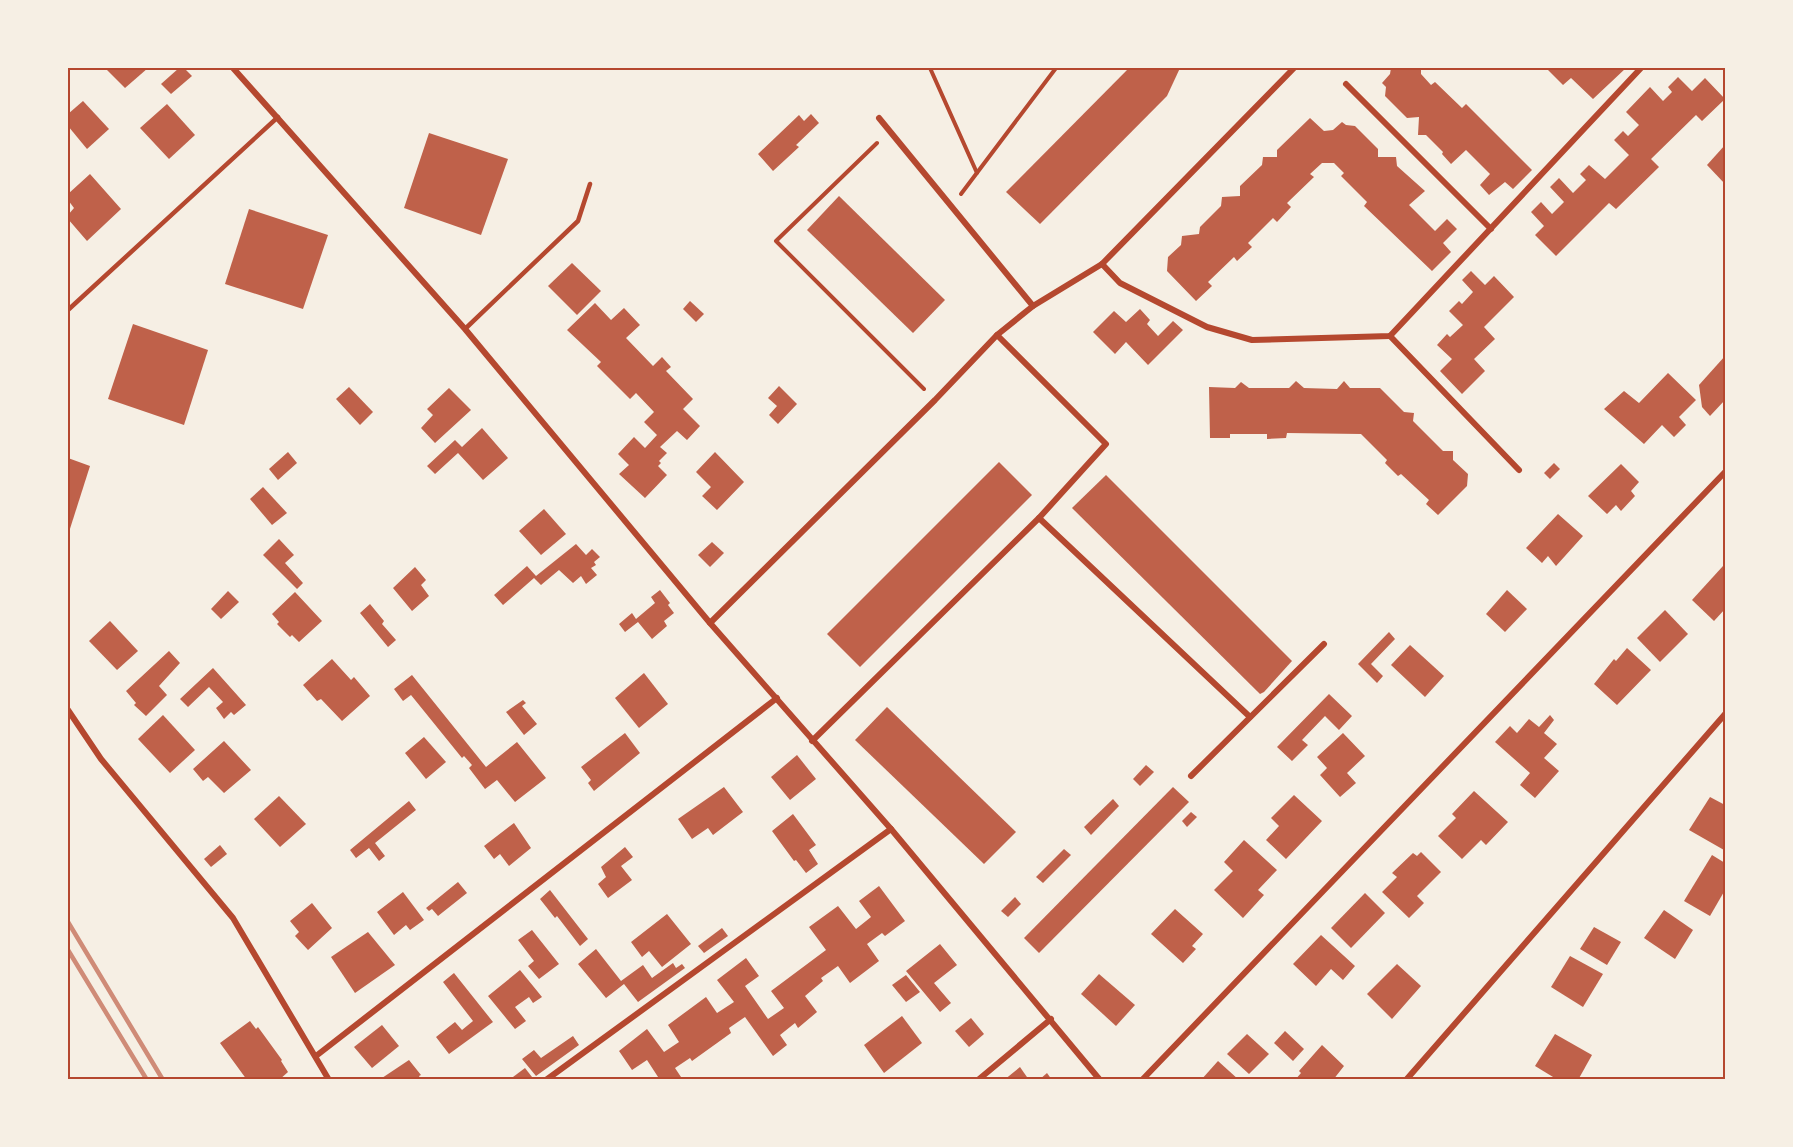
<svg xmlns="http://www.w3.org/2000/svg" width="1793" height="1147" viewBox="0 0 1793 1147" font-family="Jost,sans-serif">
<rect width="100%" height="100%" fill="#f6efe4"/>
<g fill="#bf614a">
<polygon points="105,68 148,68 125,88"/>
<polygon points="179,68 184,68 192,76 171,94 161,84"/>
<polygon points="1129,68 1180,68 1167,96 1040,224 1006,192"/>
<polygon points="1391,68 1421,68 1421,74 1431,85 1435,82 1462,108 1466,104 1532,170 1513,189 1505,182 1489,195 1480,185 1490,174 1466,150 1451,164 1442,154 1443,152 1426,135 1418,135 1419,117 1407,118 1385,96 1386,87 1382,83 1390,74"/>
<polygon points="1546,68 1626,68 1593,99 1571,78 1563,85"/>
<polygon points="1678,77 1692,91 1705,78 1725,99 1702,121 1696,115 1651,159 1659,167 1616,209 1609,203 1556,256 1535,235 1544,226 1531,212 1541,202 1552,214 1564,202 1550,187 1559,178 1573,193 1586,180 1580,174 1589,165 1605,179 1629,155 1614,140 1623,131 1628,136 1639,125 1626,112 1650,87 1663,101 1672,92 1668,87"/>
<polygon points="83,101 109,129 87,149 68,126 68,114"/>
<polygon points="167,104 195,135 169,159 140,128"/>
<polygon points="811,114 819,123 796,145 799,147 773,171 758,154 799,115 804,121"/>
<polygon points="1310,118 1324,131 1333,130 1342,122 1346,125 1355,126 1378,149 1378,157 1396,157 1397,166 1425,191 1409,205 1435,231 1447,219 1457,229 1443,243 1451,252 1432,271 1364,206 1367,202 1341,176 1344,173 1334,163 1322,163 1310,174 1314,177 1287,203 1291,207 1277,222 1273,218 1248,243 1252,247 1237,261 1234,257 1208,282 1212,286 1196,301 1167,271 1168,257 1181,245 1182,236 1199,234 1200,227 1221,206 1222,197 1240,196 1240,186 1262,165 1263,157 1277,157 1277,150"/>
<polygon points="429,133 508,159 481,235 404,208"/>
<polygon points="1725,145 1725,184 1707,165"/>
<polygon points="90,174 121,209 87,241 68,219 68,215 74,208 68,200 68,194"/>
<polygon points="839,196 945,300 913,333 807,230"/>
<polygon points="249,209 328,235 303,309 225,284"/>
<polygon points="572,263 601,291 577,315 548,286"/>
<polygon points="1471,271 1485,285 1494,276 1514,297 1484,327 1495,339 1474,359 1485,371 1462,394 1440,371 1452,359 1437,345 1447,334 1450,337 1463,325 1449,311 1459,301 1462,304 1473,292 1462,280"/>
<polygon points="690,301 704,314 696,322 683,309"/>
<polygon points="595,303 611,320 624,308 640,325 626,338 653,366 662,357 671,367 666,371 693,399 683,409 700,426 687,440 677,431 660,447 667,453 659,461 661,463 658,466 667,475 645,498 619,474 629,465 618,454 634,437 645,448 657,435 644,422 654,412 636,393 630,399 597,366 601,362 567,330"/>
<polygon points="1140,309 1150,320 1147,324 1158,336 1173,321 1183,330 1148,365 1126,342 1115,354 1093,332 1114,311 1126,322"/>
<polygon points="133,324 208,350 184,425 108,399"/>
<polygon points="1725,356 1725,400 1710,416 1702,407 1699,385"/>
<polygon points="1668,373 1696,400 1679,417 1686,425 1674,437 1662,425 1644,444 1604,409 1624,391 1639,403"/>
<polygon points="1296,381 1304,388 1337,389 1344,381 1350,388 1380,388 1404,412 1414,413 1413,421 1443,451 1453,451 1453,460 1468,474 1467,486 1438,515 1426,504 1429,500 1401,474 1398,476 1385,463 1387,460 1361,434 1287,433 1286,438 1267,439 1267,434 1230,434 1230,438 1210,438 1209,387 1235,388 1241,382 1249,388 1289,388"/>
<polygon points="779,386 797,404 778,424 769,415 777,406 768,398"/>
<polygon points="349,387 373,412 360,425 336,399"/>
<polygon points="449,388 471,410 435,443 421,428 433,415 427,409"/>
<polygon points="482,428 508,458 483,480 458,453 435,474 427,466 455,440 462,447"/>
<polygon points="288,452 297,463 278,480 269,469"/>
<polygon points="715,452 744,482 717,510 702,496 711,487 696,472"/>
<polygon points="68,458 90,466 68,535"/>
<polygon points="999,462 1032,495 860,667 827,634"/>
<polygon points="1554,463 1560,469 1550,479 1544,473"/>
<polygon points="1621,464 1639,482 1631,491 1635,496 1621,511 1616,505 1607,514 1588,496"/>
<polygon points="1106,475 1292,661 1264,692 1260,694 1072,508"/>
<polygon points="263,487 287,513 272,525 250,499"/>
<polygon points="544,509 566,534 541,555 519,531"/>
<polygon points="1558,514 1583,536 1556,566 1548,556 1542,563 1526,548"/>
<polygon points="279,539 294,555 285,563 303,583 297,589 263,555"/>
<polygon points="712,542 724,553 710,567 698,555"/>
<polygon points="576,544 586,555 592,549 600,557 594,562 596,565 591,568 597,575 586,584 581,576 573,583 559,570 541,585 534,578 503,605 494,595 527,566 536,576"/>
<polygon points="1723,566 1725,568 1725,609 1714,621 1692,600"/>
<polygon points="415,567 426,580 421,585 429,596 412,611 393,588"/>
<polygon points="660,590 670,603 668,605 674,613 664,621 667,626 652,639 638,622 625,632 619,624 632,613 636,619 655,603 651,597"/>
<polygon points="1507,590 1527,609 1505,632 1486,614"/>
<polygon points="228,591 239,602 221,619 211,609"/>
<polygon points="295,592 322,621 299,642 292,635 290,637 277,624 279,622 272,614"/>
<polygon points="370,604 384,621 382,624 396,640 388,647 360,613"/>
<polygon points="1665,610 1688,634 1660,662 1637,638"/>
<polygon points="110,621 138,651 117,670 89,641"/>
<polygon points="1389,632 1395,639 1371,664 1383,676 1377,683 1358,664"/>
<polygon points="1410,645 1444,676 1425,697 1391,665"/>
<polygon points="1627,648 1651,670 1617,705 1594,684 1614,659 1616,661"/>
<polygon points="169,651 180,663 159,686 167,695 146,716 134,705 136,703 126,691"/>
<polygon points="332,659 351,680 354,677 370,696 342,721 321,699 317,701 303,685"/>
<polygon points="213,668 246,705 234,715 231,712 224,719 216,708 223,702 209,687 188,707 180,699"/>
<polygon points="644,673 668,704 639,728 615,698"/>
<polygon points="412,675 486,767 517,742 546,778 515,802 497,780 485,789 469,768 472,765 464,756 462,758 411,695 403,701 394,689"/>
<polygon points="1329,694 1352,716 1339,730 1325,716 1302,740 1308,745 1292,761 1277,747"/>
<polygon points="523,700 526,703 522,706 537,724 524,735 506,712"/>
<polygon points="887,707 1016,832 984,864 855,740"/>
<polygon points="163,715 195,750 170,773 138,739"/>
<polygon points="1550,715 1554,720 1544,733 1557,744 1544,758 1559,771 1535,798 1520,785 1530,773 1495,742 1510,726 1517,733 1529,719 1539,727"/>
<polygon points="625,733 640,753 594,791 588,783 591,780 581,767"/>
<polygon points="1343,733 1365,756 1347,773 1356,783 1340,797 1320,775 1327,768 1317,757"/>
<polygon points="424,737 446,762 426,779 405,753"/>
<polygon points="224,741 251,770 224,793 208,777 203,781 193,769"/>
<polygon points="797,755 816,779 790,800 771,777"/>
<polygon points="1146,765 1154,772 1140,786 1133,779"/>
<polygon points="724,787 743,812 713,835 708,828 692,839 678,819"/>
<polygon points="1173,787 1189,802 1039,953 1024,938"/>
<polygon points="1474,791 1508,822 1486,845 1481,840 1462,859 1438,836 1456,818 1452,814"/>
<polygon points="1294,795 1322,821 1286,859 1266,840 1279,826 1271,818"/>
<polygon points="279,796 306,824 280,847 254,819"/>
<polygon points="1710,797 1725,805 1724,850 1689,830"/>
<polygon points="1113,799 1119,806 1091,835 1084,827"/>
<polygon points="409,801 416,810 375,843 385,856 379,861 369,848 356,858 350,850"/>
<polygon points="1191,812 1197,817 1187,827 1182,821"/>
<polygon points="793,814 816,845 809,850 818,864 806,873 796,860 794,861 772,831"/>
<polygon points="514,823 531,848 509,866 500,854 494,859 484,846"/>
<polygon points="1244,840 1277,870 1258,890 1264,895 1243,918 1214,890 1233,871 1224,862"/>
<polygon points="220,845 227,854 211,867 204,859"/>
<polygon points="625,847 633,857 621,866 632,880 608,898 598,884 606,877 601,867"/>
<polygon points="1064,849 1071,855 1043,883 1036,877"/>
<polygon points="1421,852 1441,872 1417,896 1424,903 1409,918 1382,892 1397,877 1392,873 1413,853 1417,856"/>
<polygon points="1712,855 1725,863 1725,890 1710,916 1684,901"/>
<polygon points="458,882 467,893 438,916 432,909 429,911 426,908"/>
<polygon points="879,886 905,921 885,936 882,933 867,944 879,961 850,983 838,966 821,978 823,981 805,996 817,1012 798,1028 795,1023 780,1035 787,1045 773,1056 745,1017 729,1028 731,1033 692,1061 690,1058 675,1068 683,1080 660,1080 647,1060 632,1070 619,1051 647,1029 664,1052 679,1042 668,1025 706,997 717,1013 734,1002 717,980 746,958 759,976 745,986 768,1019 784,1008 771,991 826,950 809,927 838,906 856,929 871,917 859,901"/>
<polygon points="550,890 588,939 580,946 557,916 555,918 540,899"/>
<polygon points="403,892 424,920 410,930 406,925 394,935 377,912"/>
<polygon points="1365,893 1385,913 1351,948 1331,928"/>
<polygon points="1015,897 1021,904 1008,917 1001,911"/>
<polygon points="312,903 332,928 308,950 295,936 299,932 290,921"/>
<polygon points="1175,909 1203,934 1192,946 1196,949 1183,963 1151,934"/>
<polygon points="1664,910 1693,930 1675,959 1644,938"/>
<polygon points="667,914 691,944 662,967 649,951 642,957 631,942"/>
<polygon points="1594,927 1621,942 1607,965 1580,949"/>
<polygon points="722,928 728,936 704,953 698,946"/>
<polygon points="532,930 559,964 539,979 528,966 534,961 518,940"/>
<polygon points="368,932 395,965 355,993 331,957"/>
<polygon points="1321,935 1355,966 1343,980 1331,969 1316,986 1293,964"/>
<polygon points="940,944 957,965 934,983 951,1003 940,1012 906,971"/>
<polygon points="596,949 621,981 643,965 652,978 673,963 676,968 682,964 685,968 638,1002 624,984 606,998 578,964"/>
<polygon points="1570,956 1603,974 1583,1007 1551,987"/>
<polygon points="1397,964 1421,986 1392,1019 1367,994"/>
<polygon points="520,970 542,997 533,1003 529,997 515,1007 526,1021 515,1029 488,996"/>
<polygon points="454,973 493,1022 449,1054 436,1037 455,1022 462,1030 473,1021 443,982"/>
<polygon points="1099,974 1135,1005 1116,1026 1081,994"/>
<polygon points="906,975 920,992 906,1002 892,985"/>
<polygon points="902,1016 922,1043 884,1073 864,1045"/>
<polygon points="971,1018 984,1034 969,1047 955,1031"/>
<polygon points="250,1021 256,1029 258,1027 282,1060 281,1061 288,1072 279,1080 247,1080 220,1043"/>
<polygon points="382,1025 399,1046 372,1068 354,1047"/>
<polygon points="1285,1031 1304,1049 1293,1061 1274,1043"/>
<polygon points="1247,1034 1269,1054 1249,1074 1227,1054"/>
<polygon points="1555,1034 1592,1055 1578,1080 1558,1080 1535,1066"/>
<polygon points="573,1036 579,1045 536,1076 522,1059 534,1050 541,1058"/>
<polygon points="1322,1045 1344,1066 1333,1080 1295,1080 1301,1073 1299,1071"/>
<polygon points="409,1060 421,1075 419,1076 421,1080 379,1080"/>
<polygon points="1218,1061 1239,1080 1201,1080"/>
<polygon points="1020,1067 1029,1080 1004,1080"/>
<polygon points="525,1068 532,1077 529,1080 509,1080"/>
<polygon points="1047,1073 1052,1080 1039,1080"/>
</g>
<g fill="none" stroke-linecap="round" stroke-linejoin="round">
<g stroke="#b5482f" stroke-width="4">
<polyline points="930,68 977,173"/>
<polyline points="877,143 776,241 924,389"/>
<polyline points="961,194 1056,68"/>
</g>
<g stroke="#b5482f" stroke-width="4.5">
<polyline points="68,310 278,117"/>
<polyline points="465,329 578,221 590,184"/>
</g>
<g stroke="#b5482f" stroke-width="6">
<polyline points="233,68 465,329 710,623 891,829 1100,1080"/>
<polyline points="1346,84 1491,229"/>
<polyline points="879,118 1033,306"/>
<polyline points="1102,264 1120,283 1207,327 1252,340 1390,336 1641,68"/>
<polyline points="1390,336 1519,470"/>
<polyline points="1039,518 1250,717"/>
<polyline points="710,623 935,400 997,335 1033,306 1102,264 1294,68"/>
<polyline points="68,710 101,759 233,918 329,1080"/>
<polyline points="812,741 1039,518 1106,444 997,335"/>
<polyline points="1191,776 1324,644"/>
<polyline points="316,1056 777,698"/>
<polyline points="546,1080 891,829"/>
<polyline points="978,1080 1051,1019"/>
<polyline points="1142,1080 1726,471"/>
<polyline points="1406,1080 1726,713"/>
</g>
<g stroke="#cf8b77" stroke-width="4.5">
<polyline points="68,922 163,1080"/>
<polyline points="68,950 147,1080"/>
</g>
</g>
<rect width="1793" height="1147" fill="none" stroke="#f6efe4" stroke-width="138"/>
<rect x="69" y="69" width="1655" height="1009" fill="none" stroke="#b5482f" stroke-width="2"/>
</svg>
